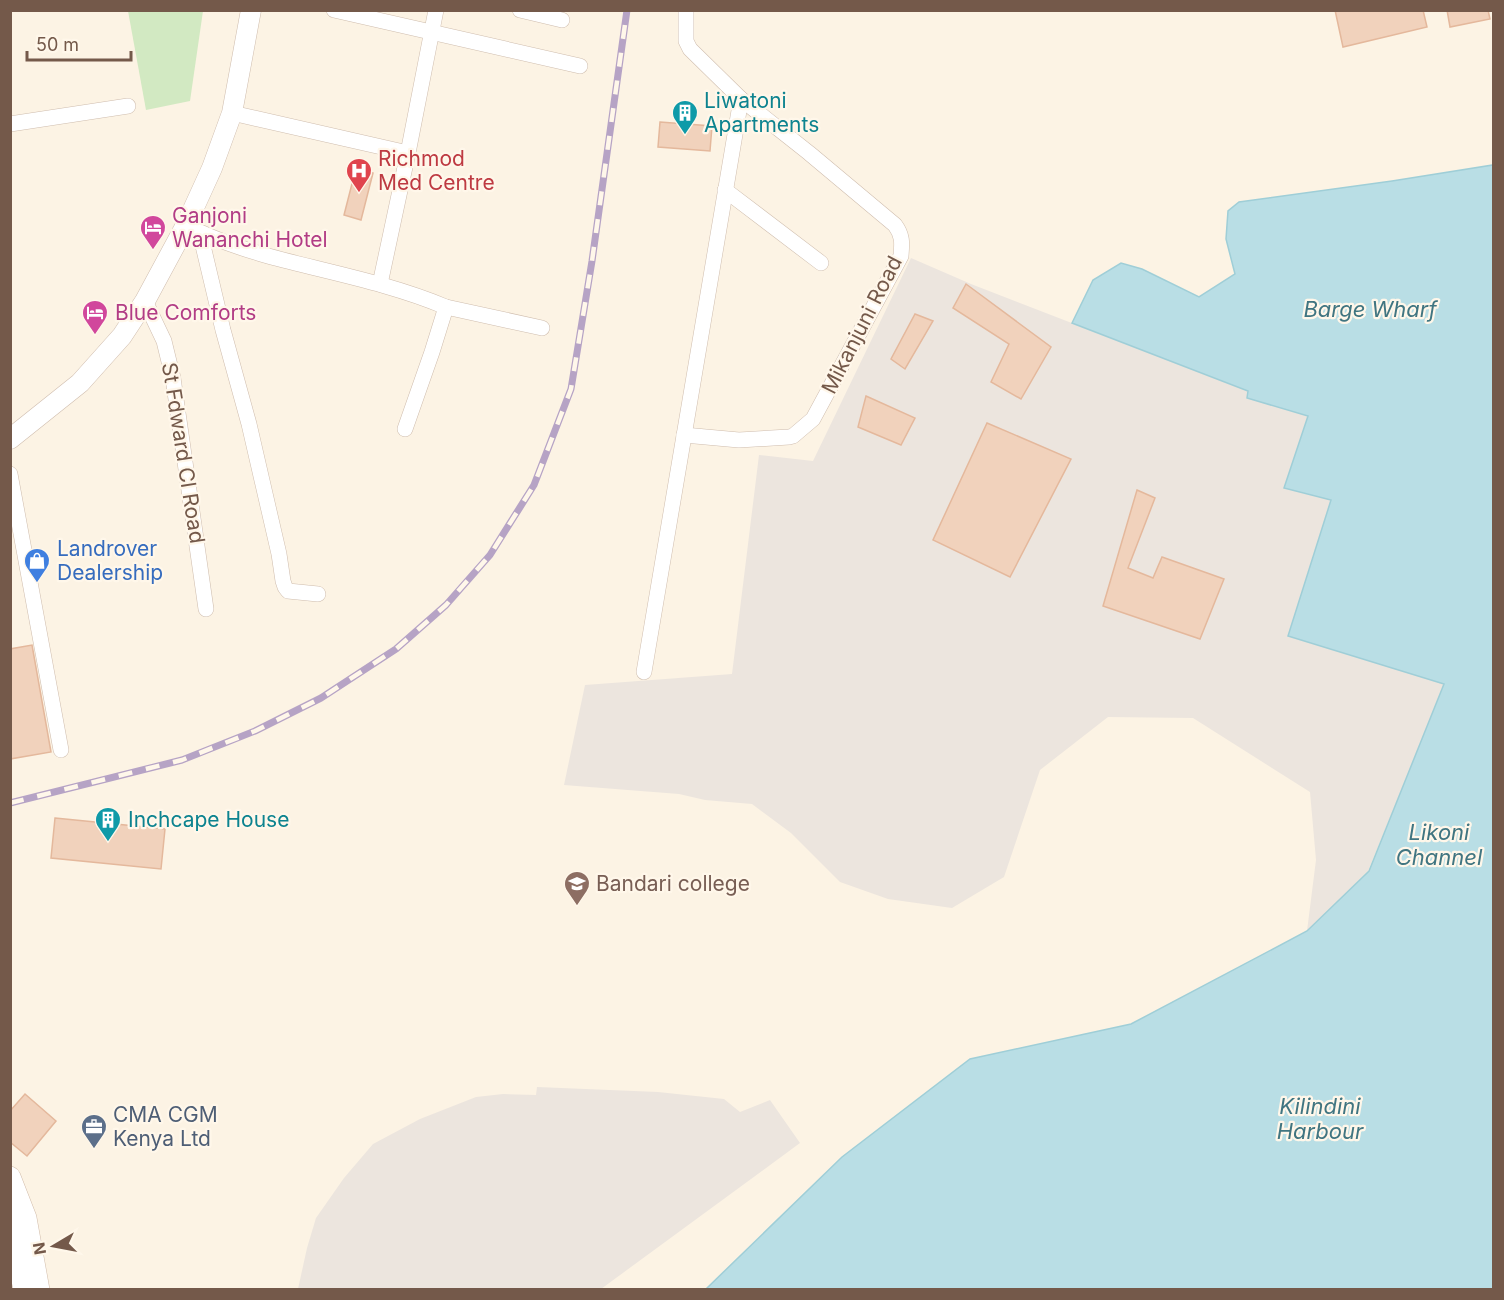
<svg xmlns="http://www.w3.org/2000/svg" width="1504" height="1300" viewBox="0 0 1504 1300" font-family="Inter,sans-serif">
<rect width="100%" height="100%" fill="#fcf3e4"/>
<g fill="#ece5de">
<polygon points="911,258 971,284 1248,391 1247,398 1308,416 1284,488 1332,499 1288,636 1445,684 1368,871 1307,931 1316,860 1310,792 1193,718 1108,717 1040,770 1004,877 952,908 888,899 840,882 791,833 752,804 705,800 679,794 564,785 585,685 732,674 759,455 813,461"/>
<polygon points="537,1087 658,1092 724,1099 740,1112 770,1100 800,1143 601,1289 298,1289 307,1248 316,1218 344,1178 373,1144 420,1119 476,1097 503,1094 536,1095"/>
</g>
<polygon fill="#d2e9c2" points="128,11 203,11 190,101 146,110"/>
<polygon fill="#b9dee5" stroke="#9fced7" stroke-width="1.5" points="1493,165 1493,1289 706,1289 842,1157 970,1059 1131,1024 1307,931 1369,871 1444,684 1288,636 1331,500 1284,488 1308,416 1247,398 1248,391 1072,323 1093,280 1121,263 1142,269 1199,297 1235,274 1226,239 1228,211 1239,202 1392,181"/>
<g fill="#f1d2bc" stroke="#e4b89c" stroke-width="1.5">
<polygon points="1335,10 1423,10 1427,27 1343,47"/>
<polygon points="1447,10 1488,10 1490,19 1450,27"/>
<polygon points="660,122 712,126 710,151 658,147"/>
<polygon points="356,168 373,173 361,220 344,215"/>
<polygon points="966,284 1051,347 1021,399 991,382 1009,344 953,308"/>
<polygon points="915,314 933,321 905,369 891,359"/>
<polygon points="866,396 915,418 901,445 858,427"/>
<polygon points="987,423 1071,459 1010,577 933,540"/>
<polygon points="1137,490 1155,498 1128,568 1153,578 1162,557 1224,579 1200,639 1103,606"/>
<polygon points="32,645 51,752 10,759 10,649"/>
<polygon points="55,818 165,829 161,869 51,858"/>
<polygon points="25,1094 56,1121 27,1156 10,1142 10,1111"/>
</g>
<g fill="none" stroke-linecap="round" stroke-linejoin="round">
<defs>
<g id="minor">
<polyline points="334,10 580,66"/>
<polyline points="520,10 562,20"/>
<polyline points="232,113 408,153"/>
<polyline points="10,124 128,106"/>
<polyline points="725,190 821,263"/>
<path d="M186,225C212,239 240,248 268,256C327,272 389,283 446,307L432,352L405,429"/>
<polyline points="200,233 223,330 249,424 279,554 283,581 285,587 288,591 318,594"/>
<polyline points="380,284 408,153 436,10"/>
<polyline points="145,301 164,341 173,378 206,609"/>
<polyline points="446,307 542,328"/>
<path d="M684,435L739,440L789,437L793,436L813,419L901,256C902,243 903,236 895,225L809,153L741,99L690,49L686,41V10"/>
<polyline points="10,474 61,750"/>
<polyline points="644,672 741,99"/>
</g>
<polyline id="tertiary" points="10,439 80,383 122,336 145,301 186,225 212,168 232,113 251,10"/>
<g id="secondary">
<polyline points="10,1177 26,1218 39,1290"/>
<polyline points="10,1219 24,1290"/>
</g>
</defs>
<use href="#minor" stroke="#cfbdae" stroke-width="16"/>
<use href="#tertiary" stroke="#cfbdae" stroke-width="21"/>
<use href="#secondary" stroke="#d2bdab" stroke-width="22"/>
<use href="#minor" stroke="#fff" stroke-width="15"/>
<use href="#tertiary" stroke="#fff" stroke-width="20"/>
<use href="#secondary" stroke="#fff" stroke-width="21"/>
<defs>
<polyline id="rail" points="10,803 182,760 255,731 321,698 396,649 446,605 490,555 534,485 571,389 592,261 627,10"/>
</defs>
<use href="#rail" stroke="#b6a3c5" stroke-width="7"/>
<use href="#rail" stroke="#fff7ea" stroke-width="4.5" stroke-dasharray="14" stroke-linecap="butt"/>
</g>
<defs>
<symbol id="building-pin" viewBox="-11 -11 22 30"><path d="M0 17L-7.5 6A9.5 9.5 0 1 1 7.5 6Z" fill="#0f9aa8" stroke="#fff7ea"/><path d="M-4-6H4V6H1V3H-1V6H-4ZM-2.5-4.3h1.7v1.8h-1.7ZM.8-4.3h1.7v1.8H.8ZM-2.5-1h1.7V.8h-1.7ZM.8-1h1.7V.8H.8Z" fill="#fff"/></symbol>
<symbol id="hospital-pin" viewBox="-11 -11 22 30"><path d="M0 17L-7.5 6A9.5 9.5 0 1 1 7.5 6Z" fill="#e0444e" stroke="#fff7ea"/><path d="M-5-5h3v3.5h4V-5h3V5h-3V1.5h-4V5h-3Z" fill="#fff"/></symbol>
<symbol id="hotel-pin" viewBox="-11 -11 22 30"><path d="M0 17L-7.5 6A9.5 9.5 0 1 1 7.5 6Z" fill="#d1479c" stroke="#fff7ea"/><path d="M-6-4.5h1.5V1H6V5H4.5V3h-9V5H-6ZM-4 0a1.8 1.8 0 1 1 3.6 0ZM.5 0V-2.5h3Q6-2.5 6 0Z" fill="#fff"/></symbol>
<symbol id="shop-pin" viewBox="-11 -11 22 30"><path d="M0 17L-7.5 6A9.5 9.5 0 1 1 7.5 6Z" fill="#3f7fe0" stroke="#fff7ea"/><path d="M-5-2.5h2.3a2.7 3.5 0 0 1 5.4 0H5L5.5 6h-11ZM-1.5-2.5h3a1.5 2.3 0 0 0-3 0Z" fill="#fff"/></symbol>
<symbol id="university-pin" viewBox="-11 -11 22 30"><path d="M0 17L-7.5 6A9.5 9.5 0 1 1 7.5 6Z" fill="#8d6e63" stroke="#fff7ea"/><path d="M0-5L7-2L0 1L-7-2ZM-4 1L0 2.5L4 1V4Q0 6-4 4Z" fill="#fff"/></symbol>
<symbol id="office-pin" viewBox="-11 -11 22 30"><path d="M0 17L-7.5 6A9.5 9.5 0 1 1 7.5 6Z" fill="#5c6f8a" stroke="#fff7ea"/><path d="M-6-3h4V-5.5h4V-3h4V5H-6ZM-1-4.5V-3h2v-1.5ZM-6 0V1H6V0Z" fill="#fff"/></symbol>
</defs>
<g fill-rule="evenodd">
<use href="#building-pin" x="670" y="98" width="30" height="40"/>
<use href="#hospital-pin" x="344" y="156" width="30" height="40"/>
<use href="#hotel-pin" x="138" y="213" width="30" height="40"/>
<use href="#hotel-pin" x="80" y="298" width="30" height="40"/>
<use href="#shop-pin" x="22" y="546" width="30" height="40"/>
<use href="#building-pin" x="93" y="805" width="30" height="40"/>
<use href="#university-pin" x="562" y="869" width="30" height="40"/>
<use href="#office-pin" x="79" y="1112" width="30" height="40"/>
</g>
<g text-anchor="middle" stroke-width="4.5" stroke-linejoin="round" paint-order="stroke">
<g font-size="21" fill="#0d838f" stroke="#fff7ea" text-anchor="start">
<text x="704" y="108">Liwatoni<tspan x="704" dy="24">Apartments</tspan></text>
<text x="128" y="827">Inchcape House</text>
</g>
<g font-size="21" fill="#be3a42" stroke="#fff7ea" text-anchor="start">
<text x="378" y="166">Richmod<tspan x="378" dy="24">Med Centre</tspan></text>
</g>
<g font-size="21" fill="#b23c85" stroke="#fff7ea" text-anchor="start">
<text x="172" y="223">Ganjoni<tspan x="172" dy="24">Wananchi Hotel</tspan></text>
<text x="115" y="320">Blue Comforts</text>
</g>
<g font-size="21" fill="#74594a" stroke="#fff7ea">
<text transform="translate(862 325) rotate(-63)" y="7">Mikanjuni Road</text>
<text transform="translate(183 453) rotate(81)" y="7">St Fdward Cl Road</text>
</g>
<g font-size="21" fill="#366cbe" stroke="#fff7ea" text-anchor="start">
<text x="57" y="556">Landrover<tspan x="57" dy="24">Dealership</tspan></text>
</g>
<g font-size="21" fill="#785e54" stroke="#fff7ea" text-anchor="start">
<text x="596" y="891">Bandari college</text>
</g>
<g font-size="21" fill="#4e5e75" stroke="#fff7ea" text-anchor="start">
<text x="113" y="1122">CMA CGM<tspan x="113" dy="24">Kenya Ltd</tspan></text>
</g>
<g font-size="22" font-style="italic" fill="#407581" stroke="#fff7ea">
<text x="1370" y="317">Barge Wharf</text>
<text x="1439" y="840">Likoni<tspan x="1439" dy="25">Channel</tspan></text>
<text x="1320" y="1114">Kilindini<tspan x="1320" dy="25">Harbour</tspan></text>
</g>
</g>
<rect width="1504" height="1300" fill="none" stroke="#74594a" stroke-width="24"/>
<g transform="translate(54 1246) rotate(260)" stroke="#fff7ea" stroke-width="4.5" paint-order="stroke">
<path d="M0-4.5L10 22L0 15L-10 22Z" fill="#74594a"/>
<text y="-9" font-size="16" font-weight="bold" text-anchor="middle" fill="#74594a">N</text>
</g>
<path d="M27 51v9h104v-9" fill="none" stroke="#74594a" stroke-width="3"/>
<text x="36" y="51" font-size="18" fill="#74594a" stroke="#fff7ea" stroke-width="4.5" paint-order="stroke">50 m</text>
</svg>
